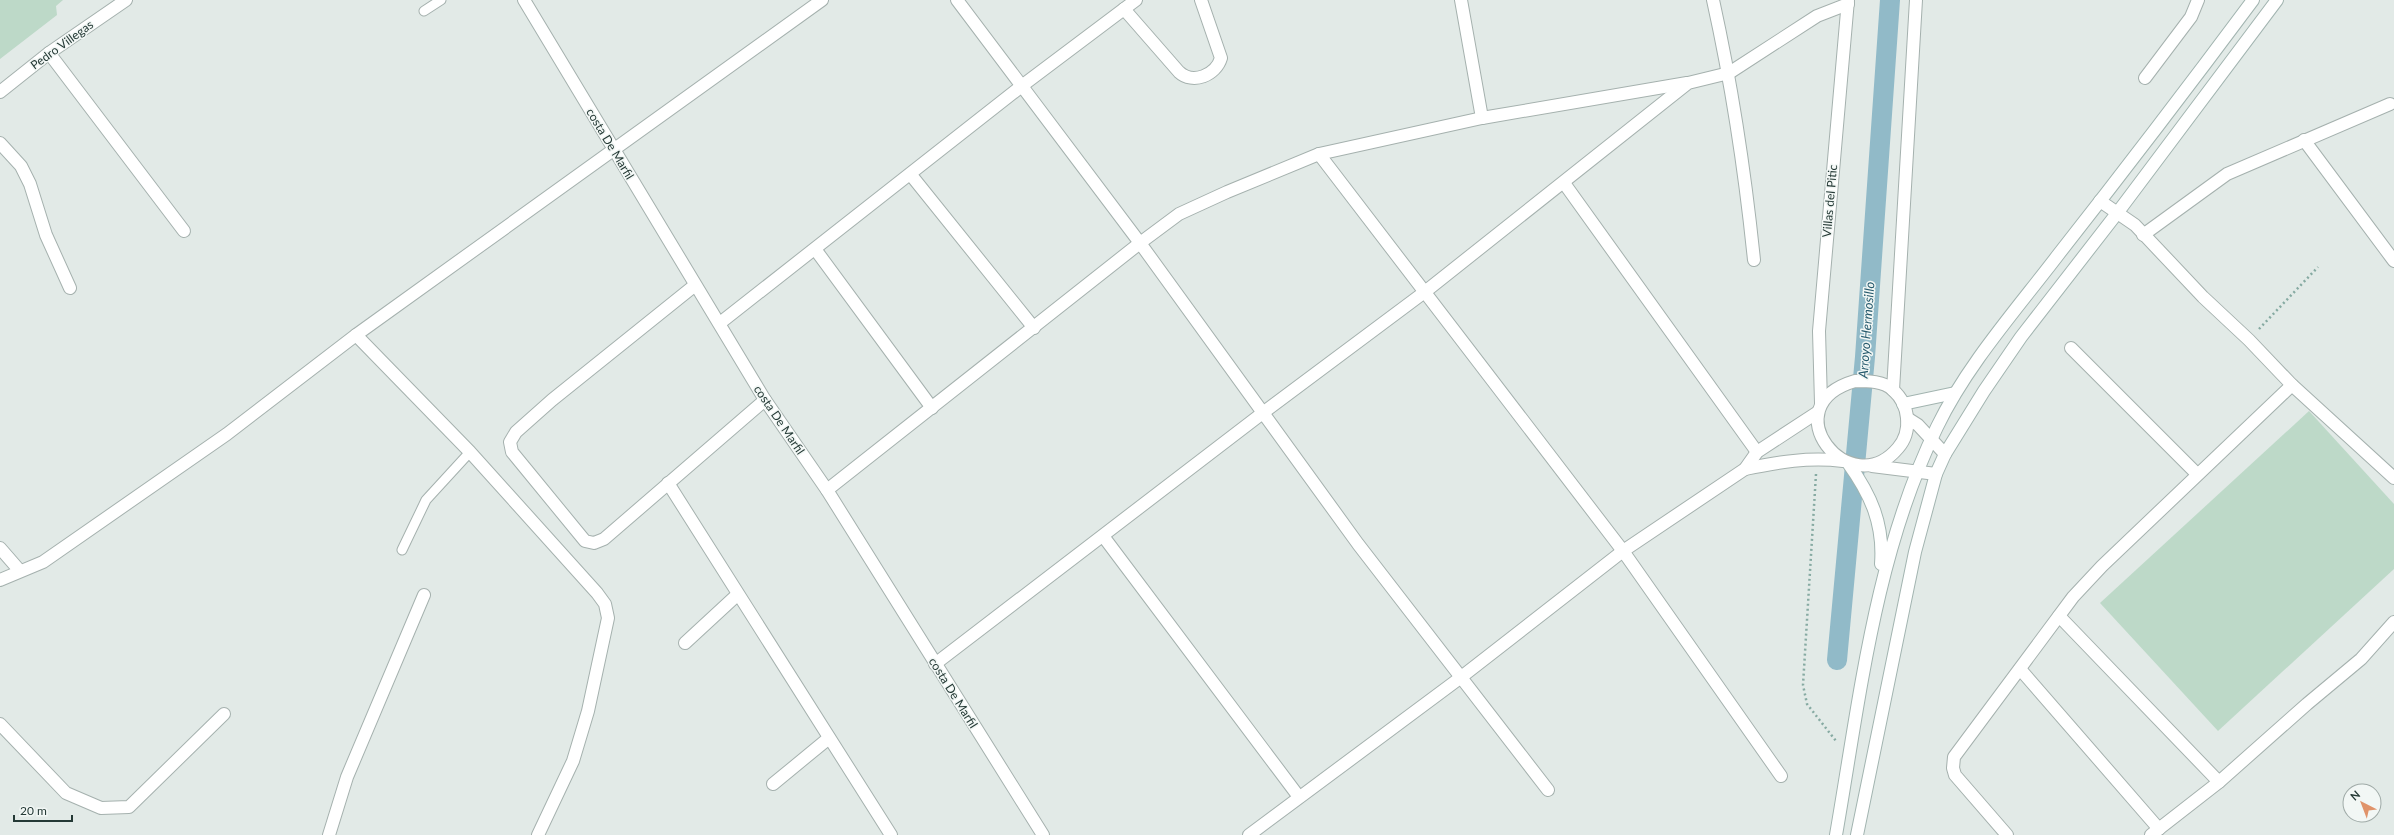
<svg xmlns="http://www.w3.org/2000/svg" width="2394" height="835" viewBox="0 0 2394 835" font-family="Lato,sans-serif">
<rect width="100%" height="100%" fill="#e2eae7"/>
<g fill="#bdd9c8">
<polygon points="0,0 63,0 56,6 57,15 0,59"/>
<polygon points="2309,411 2394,504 2394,569 2218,731 2100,603"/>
</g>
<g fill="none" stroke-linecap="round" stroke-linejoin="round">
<polyline stroke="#91bac8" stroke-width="20" points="1837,660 1865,357 1890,0"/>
<defs>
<g id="service">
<polyline points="424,11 441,0"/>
<polyline points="402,550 426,500 470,452"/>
</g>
<g id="minor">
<polyline points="524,0 765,400 827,490 1043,835"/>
<polyline points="957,0 1140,243 1358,544 1548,790"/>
<polyline points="1461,0 1482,118"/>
<path d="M1713,0C1732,86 1745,172 1754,260"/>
<path d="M1124,9L1179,72C1193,85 1216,75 1221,58L1201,0"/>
<polyline points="49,53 184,231"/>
<polyline points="2145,78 2191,17 2198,0"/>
<polyline points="0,92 49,53 126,0"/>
<polyline points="2304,140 2394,261"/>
<polyline points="0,143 21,166 30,184 46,235 70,288"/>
<polyline points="1319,154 1623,551 1781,776"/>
<polyline points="911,175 1034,328"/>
<polyline points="1564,183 1757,452"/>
<polyline points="2100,201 2135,225 2203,297 2249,340 2292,385 2394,478"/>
<polyline points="2143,235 2227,174 2390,104"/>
<polyline points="815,249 932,408"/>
<polyline points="694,286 552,400 516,432 510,442 512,452 585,541 594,543 604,539 765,400"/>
<polyline points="720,323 1023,85 1136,0"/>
<polyline points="356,335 470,452 597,593 605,604 608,618 588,711 573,761 538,835"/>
<polyline points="2071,348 2197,474"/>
<polyline points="668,483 891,835"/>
<polyline points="827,490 1140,243 1179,214 1227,192 1319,154 1482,118 1687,83"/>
<polyline points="1103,536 1299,797"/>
<polyline points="0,548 20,571"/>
<polyline points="0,580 43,562 227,434 356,335 822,0"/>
<polyline points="2059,616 2219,782"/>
<polyline points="685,643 737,595"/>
<polyline points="935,664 1264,412 1426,291 1688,83 1729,73 1817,16 1848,4"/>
<polyline points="2020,669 2159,829"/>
<polyline points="0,724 66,793 101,808 129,807 224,714"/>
<polyline points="773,784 829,738"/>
<polyline points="329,835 347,777 424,595"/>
<polyline points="2007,835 1955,775 1953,768 1954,757 2073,597 2102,566 2292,385"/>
<polyline points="2151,835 2219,782 2307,704 2361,659 2394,622"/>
</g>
<g id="tertiary">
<path d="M1855,381C1868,381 1884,381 1893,390C1910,405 1912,432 1898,448C1850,505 1770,406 1855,381Z"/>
<polyline points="1893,390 1916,0"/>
<polyline points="1821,403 1819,331 1848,0"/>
<polyline points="1907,418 1918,425 1945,454"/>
<polyline points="1872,466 1936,474"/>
<path d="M1745,469C1779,462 1808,457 1843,461"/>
<polyline points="1249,835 1460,678 1623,551 1745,469 1757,452 1818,412"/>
</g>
<g id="secondary">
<polyline points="1903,404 1955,393"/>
<path d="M1848,463C1871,495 1884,524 1881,564"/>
<path d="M1836,835C1860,697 1875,554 1937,427C1967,365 2016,310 2058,255C2124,171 2189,86 2253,0"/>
<polyline points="1857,835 1915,552 1936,474 1945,454 1984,391 2021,337 2118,212 2277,0"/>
</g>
</defs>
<use href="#service" stroke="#a5b1ae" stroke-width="11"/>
<use href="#minor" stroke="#a5b1ae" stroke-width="14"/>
<use href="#tertiary" stroke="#a5b1ae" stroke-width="14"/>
<use href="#secondary" stroke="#a2b4b0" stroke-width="14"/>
<g stroke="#86aaa2" stroke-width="2.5" stroke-dasharray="2 3" stroke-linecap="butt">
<polyline points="2259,329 2318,267"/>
<polyline points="1816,474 1803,685 1807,704 1836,741"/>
</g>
<use href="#service" stroke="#fff" stroke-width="9"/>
<use href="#minor" stroke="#fff" stroke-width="12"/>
<use href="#tertiary" stroke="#fff" stroke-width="12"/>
<use href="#secondary" stroke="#fff" stroke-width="12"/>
</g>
<g text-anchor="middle" stroke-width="3" stroke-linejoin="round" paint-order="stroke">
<g font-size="12" fill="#243935" stroke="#f2f7f5">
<text transform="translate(62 45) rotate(-36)" y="4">Pedro Villegas</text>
<text transform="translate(610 144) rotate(59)" y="4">costa De Marfil</text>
<text transform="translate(1830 201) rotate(-85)" y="4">Villas del Pitic</text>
<text transform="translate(779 420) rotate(56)" y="4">costa De Marfil</text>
<text transform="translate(953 693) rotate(58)" y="4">costa De Marfil</text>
</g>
<g font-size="13" font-style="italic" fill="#265a6d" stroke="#f2f7f5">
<text transform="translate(1866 330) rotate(-86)" y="5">Arroyo Hermosillo</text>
</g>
</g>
<g transform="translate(2362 803) rotate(318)"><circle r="19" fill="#f2f7f5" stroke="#a0aba8"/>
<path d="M0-3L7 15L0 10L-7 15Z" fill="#e0936a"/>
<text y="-6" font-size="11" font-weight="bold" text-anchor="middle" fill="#243935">N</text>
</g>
<path d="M14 815v6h58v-6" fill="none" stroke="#243935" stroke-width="2"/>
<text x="20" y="815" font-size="12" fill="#243935" stroke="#f2f7f5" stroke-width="3" paint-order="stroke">20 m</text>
</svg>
